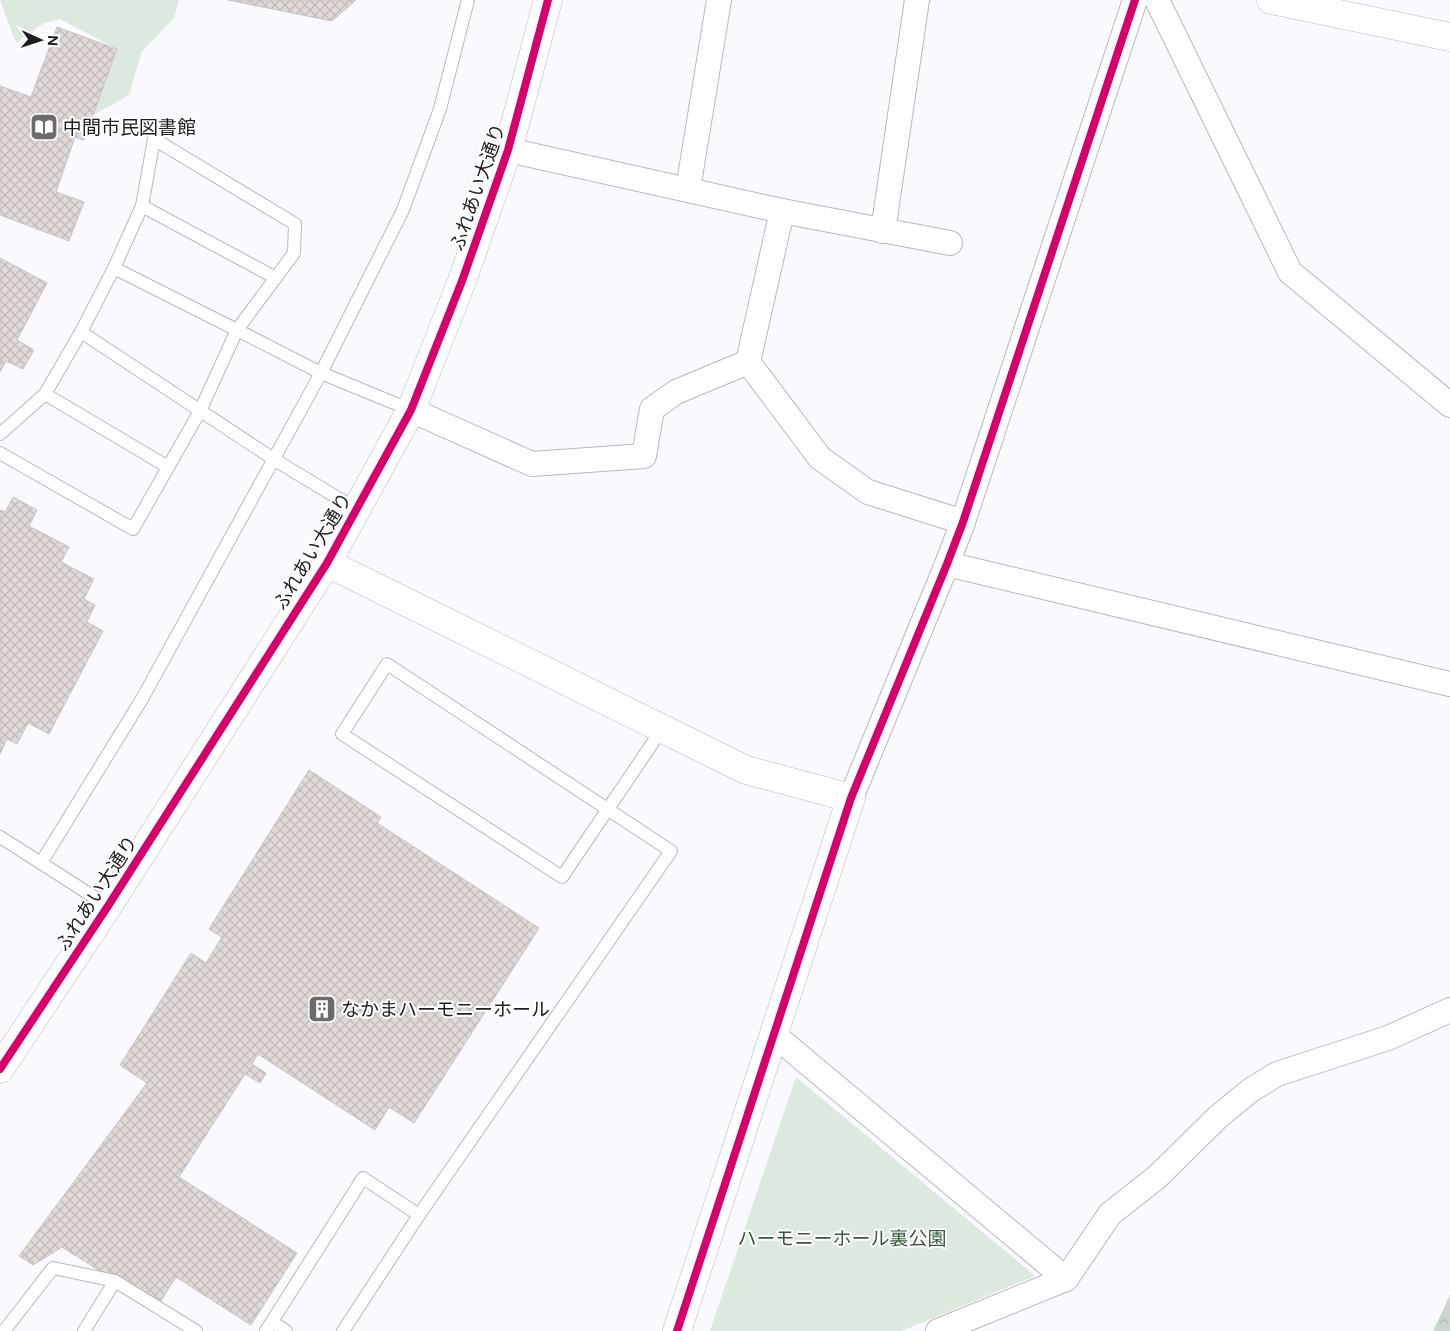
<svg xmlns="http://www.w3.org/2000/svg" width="1450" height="1331" viewBox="0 0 1450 1331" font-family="Figtree,'Noto Sans JP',sans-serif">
<defs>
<pattern id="forest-crowns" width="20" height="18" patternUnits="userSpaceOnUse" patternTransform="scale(1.25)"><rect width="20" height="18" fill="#cbd7cc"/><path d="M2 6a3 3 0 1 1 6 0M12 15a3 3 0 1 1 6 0" fill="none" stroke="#aeb8af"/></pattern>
<pattern id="building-cross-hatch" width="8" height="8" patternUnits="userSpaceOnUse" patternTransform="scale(1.25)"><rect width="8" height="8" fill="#e0d9d8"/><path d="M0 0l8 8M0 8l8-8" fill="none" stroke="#c0bab9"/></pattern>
</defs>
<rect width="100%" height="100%" fill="#faf9fe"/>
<polygon fill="url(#forest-crowns)" points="1450,1295 1450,1331 1433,1331"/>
<g fill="#dde8de">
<polygon points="0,0 179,0 174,18 142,51 129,95 92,116 117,49 60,19 44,23 16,43"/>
<polygon points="796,1077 1035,1276 902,1331 710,1331"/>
</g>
<g fill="url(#building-cross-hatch)" stroke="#c6c5c6">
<polygon points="228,0 356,0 332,21"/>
<polygon points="57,27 117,49 84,140 75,137 56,192 84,202 69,241 0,215 0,86 31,97"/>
<polygon points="0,258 47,283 17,340 34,350 23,369 6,361 0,372"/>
<polygon points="13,497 37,510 29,526 69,547 61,562 94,579 84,599 95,605 87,622 103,631 49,734 28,723 17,744 7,739 0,754 0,510 5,512"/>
<polygon points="309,770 381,817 377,823 539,928 414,1123 389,1107 375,1130 258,1054 252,1064 266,1073 260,1083 245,1074 179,1177 297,1253 251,1325 176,1277 157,1307 62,1247 33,1265 19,1256 147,1083 120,1065 191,953 206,963 222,937 209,929"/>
</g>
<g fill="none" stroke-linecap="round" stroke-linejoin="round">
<defs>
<g id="service">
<polyline points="142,206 276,278"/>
<polyline points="81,332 114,268 142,206 154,139 295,224 294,253 237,330 114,268"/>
<polyline points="45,394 168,467"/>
<polyline points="0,434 45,394 81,332 275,460 356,509"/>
<polyline points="0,453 133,529 200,411 237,330 321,373 411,410"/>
<polyline points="0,837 41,863"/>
<polyline points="108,906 41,863 142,699 321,373 403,210 440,109 468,0"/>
<polyline points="419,1215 671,851 387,664 342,734 562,877 662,729"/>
<polyline points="115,1281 196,1331"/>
<polyline points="272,1322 286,1331"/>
<polyline points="4,1331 53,1268 115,1281 84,1331"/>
<polyline points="266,1331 363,1178 419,1215 343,1331"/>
</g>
<g id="minor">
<polyline points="1157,0 1290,272 1450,405"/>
<polyline points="508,150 782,211 950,243"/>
<polyline points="688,189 719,0"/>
<polyline points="883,231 917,0"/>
<polyline points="748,362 782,211"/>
<polyline points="411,410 532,464 644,456 652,409 676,392 748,362 820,458 868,492 963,522"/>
<polyline points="947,564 1450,684"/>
<polyline points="851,798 947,564 963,522 1135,0"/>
<polyline points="773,1034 1066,1279"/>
<polyline points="938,1331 1066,1279 1110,1214 1157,1177 1219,1116 1251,1090 1277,1074 1388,1038 1450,1010"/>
</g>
<g id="tertiary">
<polyline points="1271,0 1450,37"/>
<polyline points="327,563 746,770 851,798 677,1331"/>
<polyline points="0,1069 108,906 327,563 411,410 462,281 508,150 548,0"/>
</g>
</defs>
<use href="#service" stroke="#b9b9bc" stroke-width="14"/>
<use href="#minor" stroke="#b9b9bc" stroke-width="26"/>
<use href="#tertiary" stroke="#b9b9bc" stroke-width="29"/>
<use href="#service" stroke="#fefeff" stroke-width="12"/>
<use href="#minor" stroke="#fefeff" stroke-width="24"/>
<use href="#tertiary" stroke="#fefeff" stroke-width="28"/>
<defs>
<g id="cycleway">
<polyline points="0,1069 108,906 327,563 411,410 462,281 508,150 548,0"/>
<polyline points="677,1331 851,798 947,564 963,522 1135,0"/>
</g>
</defs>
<use href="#cycleway" stroke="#fff" stroke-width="11"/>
<use href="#cycleway" stroke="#d6006c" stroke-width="8"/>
</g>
<defs>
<symbol id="library-square" viewBox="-11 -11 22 22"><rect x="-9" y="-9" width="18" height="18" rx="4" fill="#6b6b6e" stroke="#fff"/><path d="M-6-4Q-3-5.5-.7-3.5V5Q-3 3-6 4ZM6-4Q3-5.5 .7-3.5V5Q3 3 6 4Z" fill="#fff"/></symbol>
<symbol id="building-square" viewBox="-11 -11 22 22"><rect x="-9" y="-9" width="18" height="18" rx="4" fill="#6b6b6e" stroke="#fff"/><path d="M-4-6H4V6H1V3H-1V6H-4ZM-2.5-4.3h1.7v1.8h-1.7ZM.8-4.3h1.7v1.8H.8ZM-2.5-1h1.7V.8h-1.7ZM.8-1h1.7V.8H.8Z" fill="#fff"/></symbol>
</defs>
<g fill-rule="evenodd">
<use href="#library-square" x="28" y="111" width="32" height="32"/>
<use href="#building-square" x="306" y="993" width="32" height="32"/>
</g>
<g text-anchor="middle" stroke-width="4" stroke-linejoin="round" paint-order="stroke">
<g font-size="19" fill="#1e1e20" stroke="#fff" text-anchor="start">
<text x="63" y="134">中間市民図書館</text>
<text x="341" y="1016">なかまハーモニーホール</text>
</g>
<g font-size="19" fill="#1e1e20" stroke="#fff">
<text transform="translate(477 187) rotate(-71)" y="7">ふれあい大通り</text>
<text transform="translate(312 551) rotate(-59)" y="7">ふれあい大通り</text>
<text transform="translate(96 893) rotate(-57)" y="7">ふれあい大通り</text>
</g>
<g font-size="19" fill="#375c37" stroke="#fff">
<text x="842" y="1245">ハーモニーホール裏公園</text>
</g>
</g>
<g transform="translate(40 40) rotate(93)" stroke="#ffffff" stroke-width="4" paint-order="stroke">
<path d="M0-4L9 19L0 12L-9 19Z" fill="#1e1e20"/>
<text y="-8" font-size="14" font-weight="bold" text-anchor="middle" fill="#1e1e20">N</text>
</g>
</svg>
